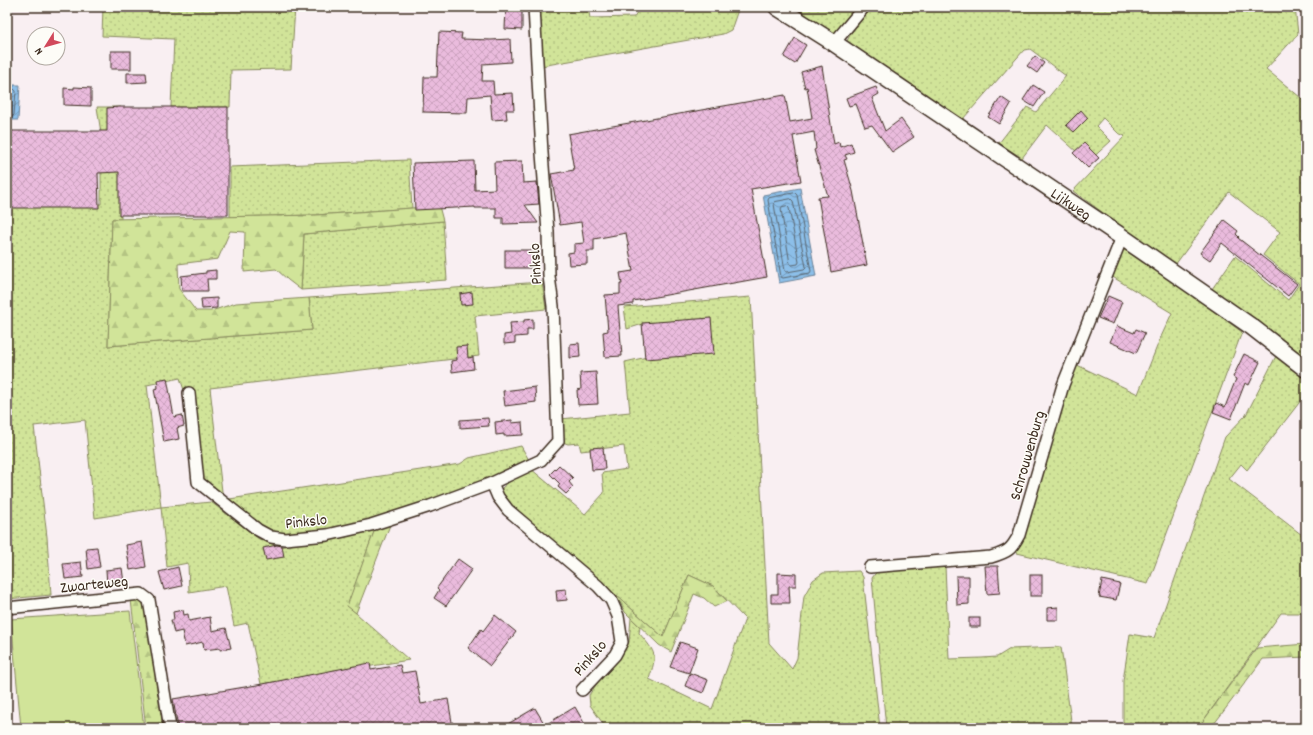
<svg xmlns="http://www.w3.org/2000/svg" width="1313" height="735" viewBox="0 0 1313 735" font-family="Dekko,sans-serif">
<defs>
<pattern id="grass-dots" width="8" height="8" patternUnits="userSpaceOnUse"><rect width="8" height="8" fill="#d1e499"/><path d="M2 2h.1M6 6h.1" fill="none" stroke="#b4c483" stroke-width="1.8" stroke-linecap="round"/></pattern>
<pattern id="forest-firs" width="22" height="20" patternUnits="userSpaceOnUse"><rect width="22" height="20" fill="#d1e499"/><path d="M5 1l3.5 6h-7zM16 11l3.5 6h-7z" fill="#b4c483"/></pattern>
<pattern id="water-waves" width="16" height="10" patternUnits="userSpaceOnUse"><rect width="16" height="10" fill="#8cbfe9"/><path d="M0 5q4-4 8 0t8 0" fill="none" stroke="#749bbc"/></pattern>
<pattern id="building-cross-hatch" width="8" height="8" patternUnits="userSpaceOnUse"><rect width="8" height="8" fill="#eabbdd"/><path d="M0 0l8 8M0 8l8-8" fill="none" stroke="#caa1bd"/></pattern>
</defs>
<rect width="100%" height="100%" fill="#f9eff2"/>
<filter id="ink" filterUnits="userSpaceOnUse"><feTurbulence type="fractalNoise" baseFrequency=".025" numOctaves="2"/><feDisplacementMap in="SourceGraphic" scale="8" xChannelSelector="R" yChannelSelector="G"/><feConvolveMatrix kernelMatrix="1 2 1 2 8 2 1 2 1" color-interpolation-filters="sRGB"/></filter>
<g filter="url(#ink)">
<g fill="url(#grass-dots)" stroke="#86875c">
<polygon points="103,7 295,7 291,69 231,70 230,107 171,107 174,39 102,36"/>
<polygon points="538,7 588,7 590,18 634,17 640,7 739,7 731,30 723,34 541,66"/>
<polygon points="783,7 858,7 837,32 828,34"/>
<polygon points="872,7 1295,7 1298,34 1266,69 1306,102 1306,361 1212,289 1235,256 1288,300 1299,284 1263,255 1280,232 1229,192 1175,265 1073,191 1125,136 1118,133 1103,118 1096,126 1111,141 1088,162 1047,125 1022,158 999,143 1027,107 1036,112 1066,76 1030,49 1024,50 962,120 850,48 847,41 851,33"/>
<polygon points="97,107 121,107 121,219 112,219 108,346 312,330 309,298 542,282 546,309 475,316 479,356 210,388 223,500 460,464 469,458 521,446 529,460 516,468 430,503 359,526 292,536 271,535 245,518 203,484 194,471 186,396 180,378 147,385 161,507 211,502 259,539 280,547 375,529 348,606 409,660 261,684 248,623 234,626 226,586 189,592 188,563 167,567 161,507 95,518 85,420 34,426 47,537 51,595 7,599 7,203 101,204 101,133"/>
<polygon points="409,160 412,208 316,215 230,217 230,167"/>
<polygon points="443,221 447,280 301,290 304,234"/>
<polygon points="1123,249 1183,289 1242,332 1148,584 1017,553 1018,546 1075,364 1138,394 1160,339 1172,313 1111,276"/>
<path d="M751,297L769,643L792,669L797,658L804,596L813,580L823,573L859,571L863,577L880,728H606L590,705L589,695L598,682L620,658L629,642L631,618L640,627L639,633C657,654 657,654 649,679L712,709L745,619L713,586L689,575L663,637L616,595L517,513L502,499V488L509,482L531,469L585,514L604,493L602,473L627,469L624,446L581,451L579,443L568,444L560,441L561,419L630,412L625,362L647,357L646,323L627,329L624,307Z"/>
<polygon points="1276,356 1306,378 1306,394 1247,470 1241,464 1229,479 1306,538 1306,613 1281,613 1198,728 1123,728 1123,681 1130,634 1154,638 1225,437 1246,415"/>
<polygon points="945,566 949,659 982,658 997,657 1010,649 1061,647 1072,728 886,728 872,578 878,570"/>
</g>
<g fill="url(#forest-firs)" stroke="#86875c">
<polygon points="439,206 443,221 304,234 301,290 288,280 276,269 244,272 245,232 230,231 218,259 178,264 179,289 196,311 211,311 236,303 309,298 312,330 108,346 112,219 316,215"/>
<polygon points="390,525 356,613 347,606 375,529"/>
<polygon points="689,575 713,586 727,601 714,607 704,598 694,594 671,652 659,645 625,612 616,595 663,637"/>
<polygon points="139,599 145,607 163,728 146,728 131,600"/>
<polygon points="1306,644 1306,657 1263,659 1211,728 1198,728 1257,648"/>
</g>
<polygon fill="#d1e499" stroke="#86875c" points="130,611 144,728 21,728 11,619"/>
<g fill="url(#water-waves)" stroke="#6c8398">
<polygon points="7,85 20,85 18,120 7,120"/>
<polygon points="800,188 816,276 779,283 763,195"/>
</g>
<g fill="none" stroke-linecap="round" stroke-linejoin="round">
<g stroke="#5b666f" stroke-width="1">
<polyline points="7,89 14,89 16,91 14,115 13,116 7,116"/>
<polygon points="795,193 797,195 811,271 810,273 783,278 781,277 768,200 769,198"/>
<polygon points="791,199 793,201 806,267 804,269 787,272 785,271 774,204 775,202"/>
<polygon points="787,206 789,208 799,262 798,264 792,265 790,264 781,209 782,207"/>
</g>
</g>
<g fill="url(#building-cross-hatch)" stroke="#3b2a1e">
<polygon points="506,7 522,7 522,30 505,29"/>
<polygon points="439,32 462,33 461,39 491,40 510,39 511,62 483,64 482,81 493,81 494,94 513,93 514,110 506,110 507,119 492,120 490,95 468,97 467,113 423,112 424,77 437,77"/>
<polygon points="795,38 806,45 795,64 784,57"/>
<rect x="111" y="51" width="20" height="18"/>
<polygon points="1035,56 1044,63 1037,73 1027,66"/>
<polygon points="822,66 834,144 839,142 840,147 851,143 854,152 845,155 847,159 844,160 853,191 867,265 831,272 818,197 828,196 814,150 816,149 814,132 793,136 801,181 751,189 767,277 633,301 633,304 618,306 622,356 605,357 603,332 608,331 605,295 620,294 620,284 622,284 620,273 633,271 626,233 594,239 594,251 587,251 587,264 569,265 568,253 574,252 574,244 584,243 581,222 560,225 551,174 574,170 568,134 785,95 790,122 812,118 807,87 805,88 801,72"/>
<polygon points="127,73 146,73 147,82 127,83"/>
<polygon points="1033,85 1044,92 1034,107 1023,100"/>
<polygon points="74,87 91,88 91,106 64,105 64,88 74,89"/>
<polygon points="876,87 879,94 872,98 885,131 901,119 914,137 892,152 872,125 865,127 856,104 849,106 846,98"/>
<polygon points="1001,97 1011,104 999,124 988,117"/>
<polygon points="119,107 228,107 228,215 119,215 119,172 98,173 99,208 7,208 7,131 107,131 107,108"/>
<polygon points="1081,110 1088,118 1074,132 1066,125"/>
<polygon points="1084,143 1099,158 1088,168 1073,153"/>
<polygon points="474,161 475,190 495,189 494,162 522,161 523,183 537,182 539,204 525,205 538,223 503,224 503,218 496,218 496,208 475,208 475,207 415,210 413,163"/>
<polygon points="1224,220 1238,231 1236,234 1239,237 1238,238 1297,284 1288,296 1222,243 1210,260 1200,253"/>
<rect x="505" y="250" width="32" height="18"/>
<polygon points="216,270 216,279 207,279 208,291 182,291 181,276 206,273 206,271"/>
<polygon points="472,292 473,304 461,305 460,294"/>
<polygon points="1108,296 1122,302 1113,324 1098,318"/>
<polygon points="217,298 217,308 202,309 201,299"/>
<polygon points="711,318 714,354 645,359 642,323"/>
<polygon points="533,319 533,329 527,329 527,336 515,337 515,343 504,344 504,335 511,334 510,323 524,322 524,320"/>
<polygon points="1117,326 1134,333 1136,329 1145,333 1136,353 1110,342"/>
<polygon points="579,343 580,357 570,358 570,344"/>
<polygon points="467,346 468,358 473,357 474,369 452,372 451,361 457,360 456,347"/>
<polygon points="1244,354 1260,362 1249,385 1245,383 1231,419 1213,412 1216,403 1225,407 1236,379 1233,377"/>
<polygon points="596,372 598,404 578,405 577,390 581,389 580,373"/>
<polygon points="167,378 174,417 182,415 184,426 177,428 179,439 164,442 154,389 158,388 157,380"/>
<polygon points="535,387 536,402 505,406 503,391"/>
<polygon points="488,418 489,426 460,428 460,420"/>
<polygon points="512,420 512,423 522,422 523,435 504,436 504,434 496,435 495,422"/>
<polygon points="603,447 605,469 592,470 590,448"/>
<polygon points="559,465 573,478 569,482 573,487 566,494 558,487 560,484 550,474"/>
<polygon points="142,542 146,567 130,570 126,545"/>
<polygon points="277,545 282,546 284,557 266,560 263,548"/>
<polygon points="97,547 100,567 88,569 86,548"/>
<polygon points="458,559 472,569 446,606 434,598 439,590 437,588"/>
<polygon points="81,562 83,577 65,579 63,564"/>
<polygon points="985,566 998,566 1000,593 987,594"/>
<polygon points="178,567 182,586 164,590 159,572"/>
<polygon points="122,568 124,583 107,585 106,570"/>
<polygon points="778,573 796,574 796,586 789,586 790,603 771,603 771,594 778,594"/>
<rect x="1030" y="575" width="12" height="21"/>
<polygon points="956,576 969,576 969,604 957,605"/>
<polygon points="1102,580 1120,584 1116,600 1099,597"/>
<polygon points="566,589 567,600 557,601 556,590"/>
<polygon points="1058,607 1058,620 1047,620 1047,608"/>
<polygon points="183,610 184,615 188,614 189,621 210,617 212,631 226,628 231,648 220,650 220,648 204,650 203,642 185,646 182,631 174,633 171,620 174,620 173,612"/>
<polygon points="495,615 516,632 490,666 468,648 481,629 483,631"/>
<rect x="969" y="618" width="11" height="9"/>
<polygon points="680,642 698,648 689,673 670,667"/>
<polygon points="370,663 371,670 400,665 402,673 415,671 421,704 448,699 453,728 178,728 173,699 263,684"/>
<polygon points="690,673 708,680 703,693 685,686"/>
<polygon points="575,707 587,728 501,728 535,708 545,725"/>
</g>
<g fill="none" stroke-linecap="round" stroke-linejoin="round">
<defs>
<g id="street">
<polyline points="834,43 864,7"/>
<polyline points="189,393 198,482 258,530 271,537 285,539 327,535 371,525 430,506 492,483 541,460 558,441 553,306 549,276 548,232 542,153 534,7"/>
<polyline points="492,483 498,497 508,510 598,586 611,600 618,616 622,642 615,655 582,690"/>
<path d="M870,567L991,557C1008,552 1011,550 1019,535L1063,385L1122,237"/>
<polyline points="7,608 141,594 149,600 170,728"/>
</g>
<g id="secondary">
<path id="s1" d="M777,7L834,43L1122,237L1252,327L1306,369"/>
</g>
</defs>
<use href="#street" stroke="#3b2a1e" stroke-width="14"/>
<use href="#secondary" stroke="#3b2a1e" stroke-width="19"/>
<use href="#street" stroke="#fdfcf7" stroke-width="11"/>
<use href="#secondary" stroke="#fdfcf7" stroke-width="16"/>
</g>
</g>
<g text-anchor="middle" stroke-width="3" stroke-linejoin="round" paint-order="stroke">
<g font-size="16" fill="#3b2a1e" stroke="#fdfcf7">
<text dy="6" stroke="none"><textPath href="#s1" startOffset="354">Lijkweg</textPath></text>
<text transform="translate(534 264) rotate(-93)" y="6">Pinkslo</text>
<text transform="translate(1026 455) rotate(-74)" y="6">Schrouwenburg</text>
<text transform="translate(306 520) rotate(-6)" y="6">Pinkslo</text>
<text transform="translate(94 583) rotate(-6)" y="6">Zwarteweg</text>
<text transform="translate(589 657) rotate(-49)" y="6">Pinkslo</text>
</g>
</g>
<rect width="1313" height="735" fill="none" stroke="#fdfcf7" stroke-width="24"/>
<rect x="12" y="12" width="1289" height="711" fill="none" stroke="#3b2a1e" stroke-width="1.5" filter="url(#ink)"/>
<g transform="translate(46 46) rotate(233)"><circle r="19" fill="#fdfcf7" stroke="#afa8a0"/>
<path d="M0-3L7 15L0 10L-7 15Z" fill="#d1495b"/>
<text y="-6" font-size="11" font-weight="bold" text-anchor="middle" fill="#3b2a1e">N</text>
</g>
</svg>
